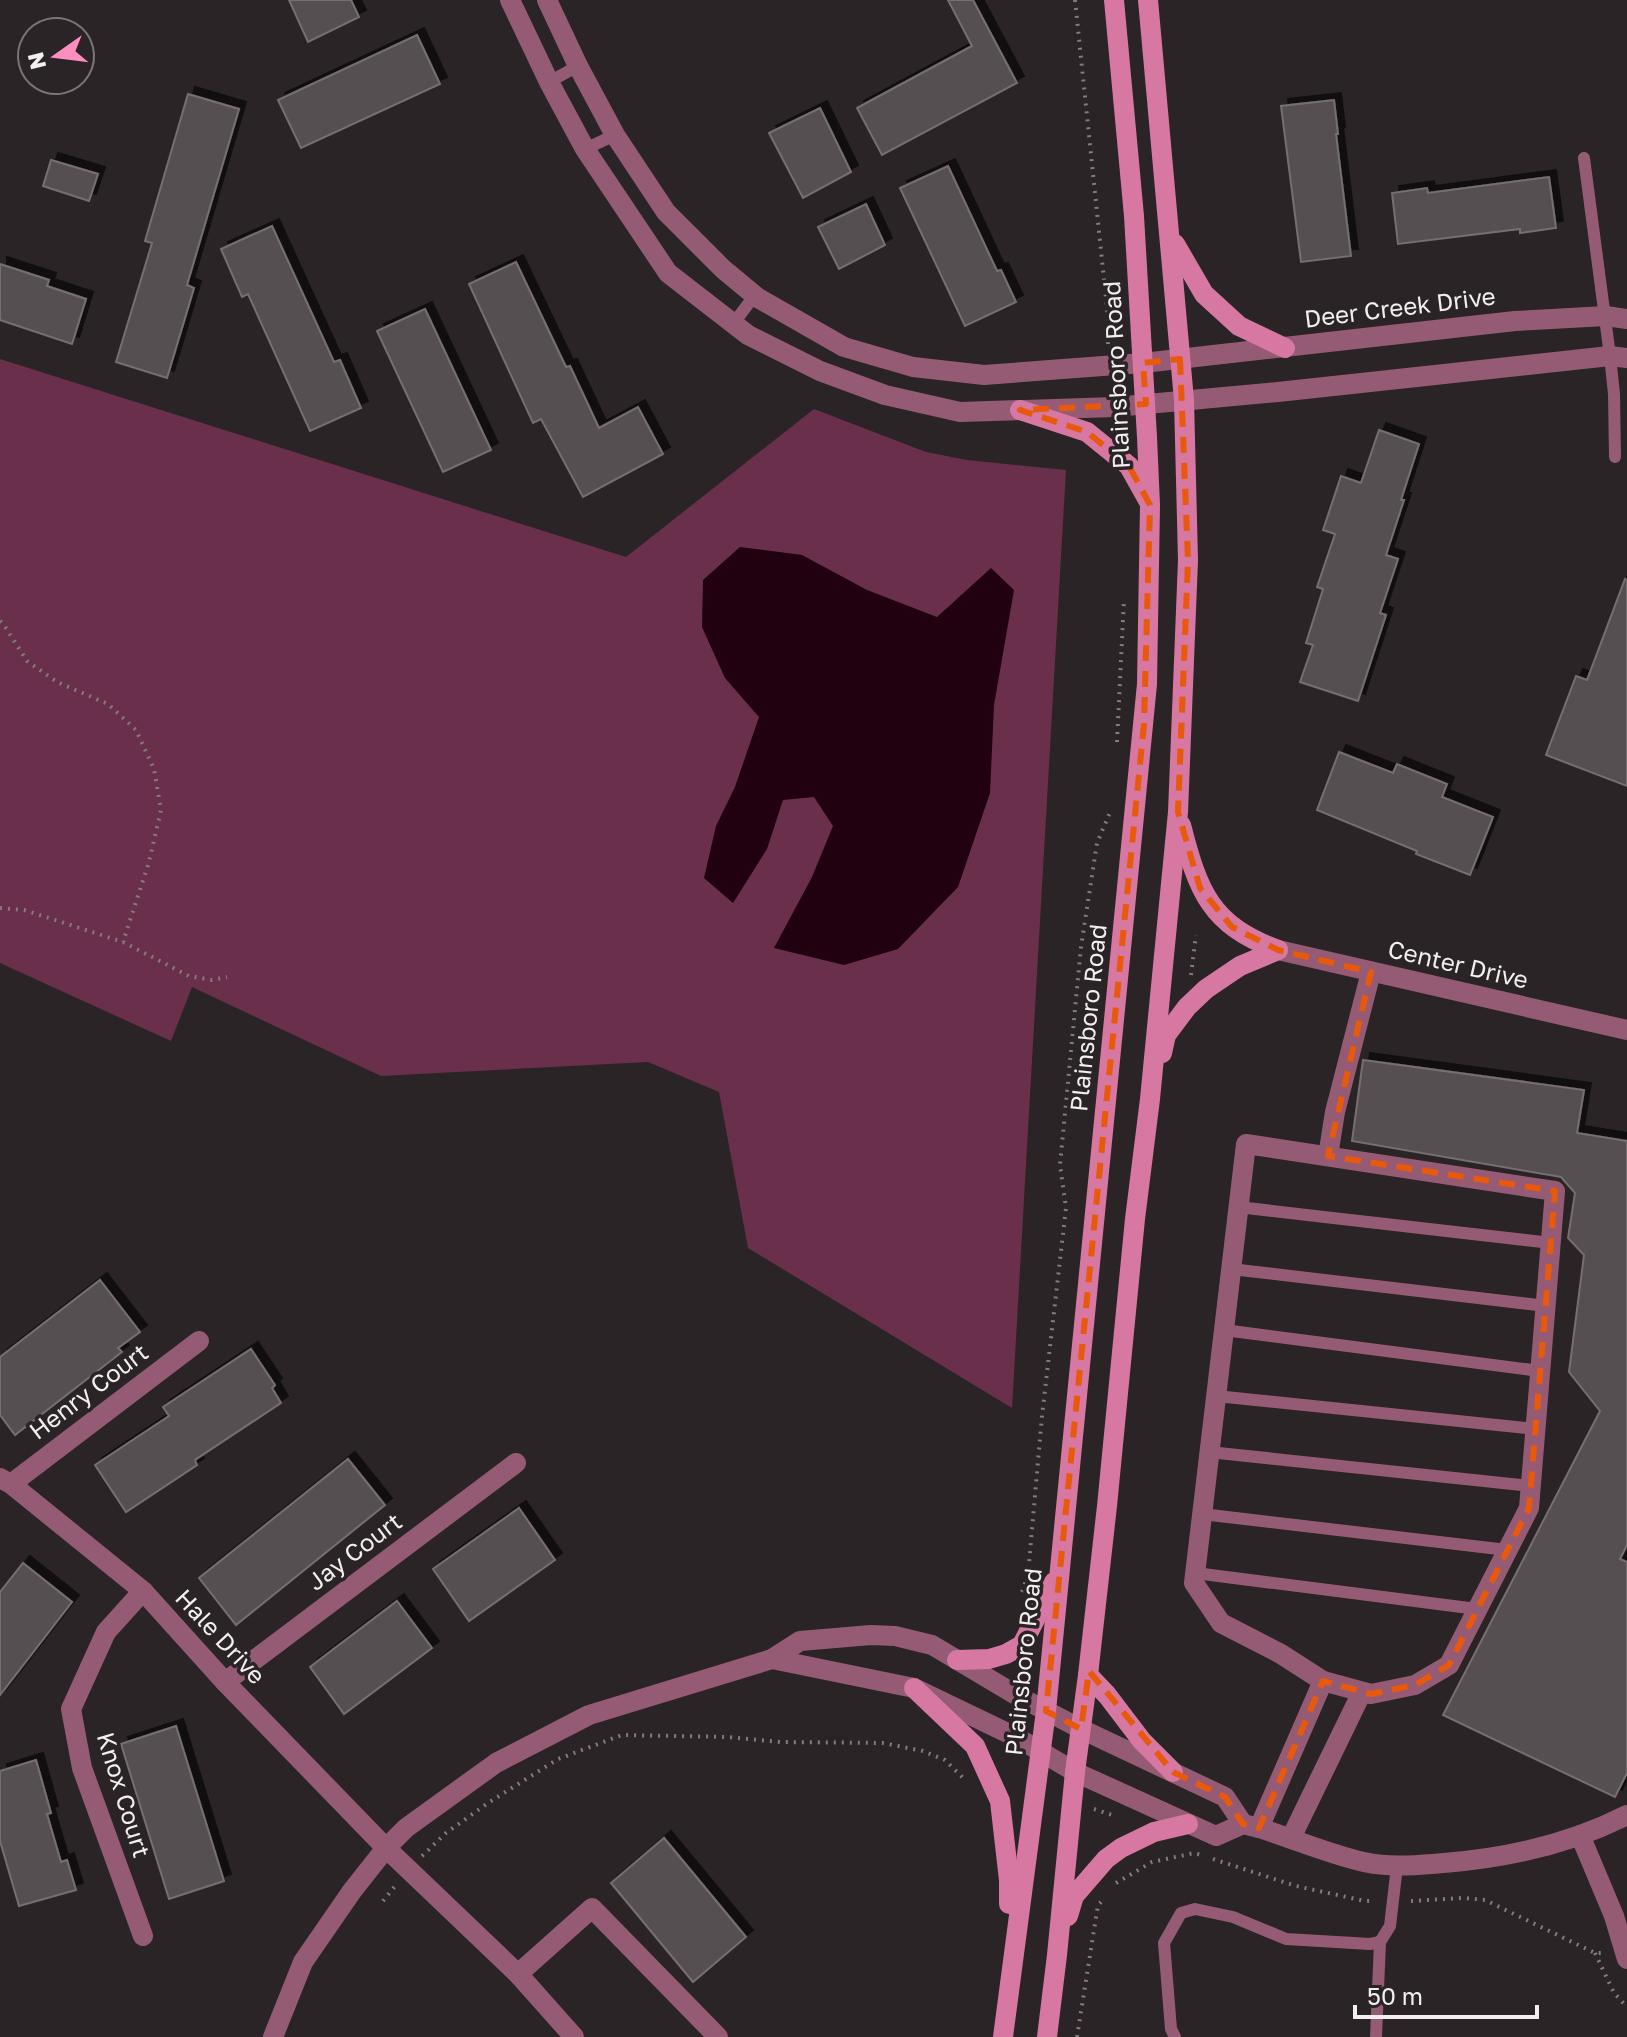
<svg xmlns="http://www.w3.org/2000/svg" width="1627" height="2037" viewBox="0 0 1627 2037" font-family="'Golos Text',sans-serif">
<defs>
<filter id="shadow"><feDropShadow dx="7" dy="-7" stdDeviation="0" flood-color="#0009"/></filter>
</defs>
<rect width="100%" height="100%" fill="#2a2426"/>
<polygon fill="#6a2f4a" points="0,359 626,557 814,409 926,452 967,460 1066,470 1012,1408 748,1248 719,1092 648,1062 381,1076 192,987 171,1041 0,963"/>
<polygon fill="#21000f" points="740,547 802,555 867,590 937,617 991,568 1014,590 994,705 990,793 958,887 898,949 844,965 774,948 812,877 833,826 814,797 783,800 767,849 733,903 704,878 716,826 735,787 759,717 725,678 702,627 703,580"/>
<g fill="#564f51" stroke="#766e71" stroke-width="2" filter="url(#shadow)">
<polygon points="289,0 351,0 359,17 308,42"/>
<polygon points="948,0 973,0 1017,83 882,155 857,108 972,46"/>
<polygon points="417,35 440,84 301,148 278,100"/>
<polygon points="188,94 239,109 187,285 194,288 167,378 116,362 152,243 145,241"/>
<polygon points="1334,100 1338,134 1336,134 1351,256 1301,262 1281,106"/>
<polygon points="820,108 851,172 803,198 769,133"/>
<polygon points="51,160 98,174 89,201 43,186"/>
<polygon points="948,166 997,271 1001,270 1016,302 965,326 900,188"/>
<polygon points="1549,177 1556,228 1520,233 1520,229 1398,244 1392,193 1427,188 1428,193"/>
<polygon points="866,204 885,245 839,269 818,227"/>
<polygon points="272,226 334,362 340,360 361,408 310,431 248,294 242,297 221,249"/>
<polygon points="516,262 566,367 570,366 599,428 638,407 663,454 583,497 541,419 533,423 469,284"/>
<polygon points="0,264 49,280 47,286 86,299 72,344 0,320"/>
<polygon points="425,309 491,450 443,472 377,331"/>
<polygon points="1379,430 1419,444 1401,500 1404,500 1386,555 1398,559 1380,613 1386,615 1358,701 1300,682 1313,645 1306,643 1323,589 1317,587 1335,534 1323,530 1341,476 1361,483"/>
<polygon points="1625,579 1627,580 1627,786 1546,755 1576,676 1587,680"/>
<polygon points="1339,752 1393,773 1397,764 1447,784 1442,797 1493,817 1470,875 1416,854 1417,851 1317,810"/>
<polygon points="1363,1060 1584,1090 1577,1133 1627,1141 1627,1545 1620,1559 1627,1562 1627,1773 1615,1797 1443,1715 1600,1411 1569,1372 1584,1255 1568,1238 1575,1193 1561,1177 1352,1141"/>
<polygon points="100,1280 140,1332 118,1348 122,1352 15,1435 0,1415 0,1357"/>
<polygon points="251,1349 275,1385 272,1388 281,1403 195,1460 197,1465 126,1512 95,1465 169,1416 163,1407"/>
<polygon points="348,1459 385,1505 236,1625 199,1578"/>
<polygon points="519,1508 555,1560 469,1621 433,1569"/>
<polygon points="23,1563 72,1602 0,1695 0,1592"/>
<polygon points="397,1601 432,1648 344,1714 310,1667"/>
<polygon points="176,1726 224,1881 169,1899 121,1744"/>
<polygon points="36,1760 51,1813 47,1814 61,1862 67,1860 76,1890 19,1906 0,1841 0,1771"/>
<polygon points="664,1838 746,1937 693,1982 611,1883"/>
</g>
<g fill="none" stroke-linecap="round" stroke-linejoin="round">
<g stroke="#817c7d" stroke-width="4" stroke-dasharray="2 6" stroke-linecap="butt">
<polyline points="1075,0 1109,328 1108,344"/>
<polyline points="0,621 4,625 27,661 57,682 108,704 136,730 154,769 161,810 149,862 123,942"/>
<polyline points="1117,742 1124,599"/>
<polyline points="0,908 24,910 123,942 189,976 212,980 227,977"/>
<polyline points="1191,975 1196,935"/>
<polyline points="1022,1592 1028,1575 1042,1416 1066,1208 1060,1165 1081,947 1097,843 1111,810"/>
<polyline points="1094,1809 1112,1815"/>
<polyline points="422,1856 446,1833 488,1803 558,1759 622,1735 728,1737 780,1742 883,1743 923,1751 945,1760 966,1781"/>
<polyline points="1213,1859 1296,1886 1365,1901 1374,1901"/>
<polyline points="1116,1883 1152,1862 1194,1853 1201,1855"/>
<polyline points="383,1901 395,1886"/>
<polyline points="1411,1901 1463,1898 1485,1900 1595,1953 1602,1953"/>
<polyline points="1595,1953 1614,1993 1627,2007"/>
<polyline points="1077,2037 1098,1905 1101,1902"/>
</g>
<g stroke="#965b74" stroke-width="12">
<polyline points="549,82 578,66"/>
<polyline points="585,149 615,135"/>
<polyline points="1584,158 1610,356 1614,394 1615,457"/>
<polyline points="733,324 755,295"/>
<polyline points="1238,1207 1551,1243"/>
<polyline points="1231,1269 1546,1306"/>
<polyline points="1224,1330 1540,1371"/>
<polyline points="1216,1396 1536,1429"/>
<polyline points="1209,1452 1531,1486"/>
<polyline points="1202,1514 1507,1550"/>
<polyline points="1195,1573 1477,1609"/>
<polyline points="1175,2037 1171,2029 1164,1943 1181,1913 1195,1909 1233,1917 1286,1939 1370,1944 1380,1942"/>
<polyline points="1376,2037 1380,1942 1390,1926 1397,1866"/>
</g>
<g stroke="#965b74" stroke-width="20">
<polyline points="510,0 549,82 585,149 668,273 748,335 820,371 885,395 960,412 1115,407 1278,392 1610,356 1627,358"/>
<polyline points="547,0 578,66 615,135 666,212 723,269 758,298 844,347 913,367 984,375 1143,363 1515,321 1606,316 1627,319"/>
<polyline points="1278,950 1627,1030"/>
<polygon points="1246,1144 1555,1191 1529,1508 1449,1665 1415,1685 1371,1694 1323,1681 1281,1654 1221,1623 1194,1583"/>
<polyline points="1328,1156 1335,1112 1371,972"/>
<polyline points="0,1478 11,1484 143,1591 225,1682 386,1848 518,1974"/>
<polyline points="11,1484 199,1341"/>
<polyline points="143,1591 106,1632 71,1709 82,1768 143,1936"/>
<path d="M772,1659L914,1688L1018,1738L1075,1772L1216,1836L1243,1824L1259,1828C1294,1839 1329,1854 1364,1862C1391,1868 1417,1865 1444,1863C1508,1858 1570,1844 1627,1815"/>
<polyline points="225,1682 516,1463"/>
<polyline points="1259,1828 1323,1681"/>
<polyline points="1580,1835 1614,1916 1627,1959"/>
<polyline points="1291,1838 1362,1692"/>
<polyline points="273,2037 303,1962 352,1891 386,1848 406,1828 496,1763 589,1715 772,1659 800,1641 871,1635 895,1636 932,1645 1016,1695 1081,1729 1225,1797 1243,1824"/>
<polyline points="574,2037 518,1974 592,1908 718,2037"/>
</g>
<g stroke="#d678a1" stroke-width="20">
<polyline points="1175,244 1204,294 1239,326 1285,348"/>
<polyline points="1020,410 1087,432 1129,466 1148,500"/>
<path d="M1181,825C1198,891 1210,925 1278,950"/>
<polyline points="1162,1053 1166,1035 1187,1007 1206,989 1240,966 1278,950"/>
<polyline points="957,1660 989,1659 1006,1654 1022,1645 1054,1582"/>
<polyline points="1088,1675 1107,1695 1142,1741 1173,1772"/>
<polyline points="914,1688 975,1746 1000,1801 1009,1880 1009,1904"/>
<polyline points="1068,1916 1074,1896 1106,1859 1121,1848 1154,1832 1188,1824"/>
<polyline points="1003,2037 1046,1711 1147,684 1150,505 1147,437 1134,216 1114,0"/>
<polyline points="1047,2037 1057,1955 1075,1772 1088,1675 1107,1506 1135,1219 1150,1099 1178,812 1188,560 1184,400 1148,0"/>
</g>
</g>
<path fill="none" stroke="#e8590c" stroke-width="6" stroke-dasharray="16 10" stroke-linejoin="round" d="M1180,359L1188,560L1178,812L1200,888L1232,927L1278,950L1371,972L1328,1156L1555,1191L1529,1508L1449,1665L1415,1685L1371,1694L1323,1681L1259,1828L1243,1824L1225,1797L1173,1772L1089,1671L1081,1729L1046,1711L1144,724L1150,505L1129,466L1087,432L1020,410L1146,404L1143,363Z"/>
<g text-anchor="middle" stroke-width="7" stroke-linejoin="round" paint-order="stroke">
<g font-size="24" fill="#f3eff0" stroke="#2a2426">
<text transform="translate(1400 308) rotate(-7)" y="8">Deer Creek Drive</text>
<text transform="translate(1117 375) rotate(-93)" y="8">Plainsboro Road</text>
<text transform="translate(1458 965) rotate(13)" y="8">Center Drive</text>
<text transform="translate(1089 1018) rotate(-84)" y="8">Plainsboro Road</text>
<text transform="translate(89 1392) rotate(-37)" y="8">Henry Court</text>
<text transform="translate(355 1552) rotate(-37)" y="8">Jay Court</text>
<text transform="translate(220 1637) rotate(47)" y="8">Hale Drive</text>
<text transform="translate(1024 1662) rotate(-84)" y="8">Plainsboro Road</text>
<text transform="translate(123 1795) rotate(73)" y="8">Knox Court</text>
</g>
</g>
<g transform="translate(56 56) rotate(256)"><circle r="38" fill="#2a2426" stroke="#7a7577" stroke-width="2"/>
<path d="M0-6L14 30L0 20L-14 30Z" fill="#fd8ebf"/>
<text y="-12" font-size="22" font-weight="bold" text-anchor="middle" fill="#f3eff0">N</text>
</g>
<path d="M1355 2005v12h182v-12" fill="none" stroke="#f3eff0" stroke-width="4"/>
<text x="1367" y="2005" font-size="24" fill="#f3eff0" stroke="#2a2426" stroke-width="6" paint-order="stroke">50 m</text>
</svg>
